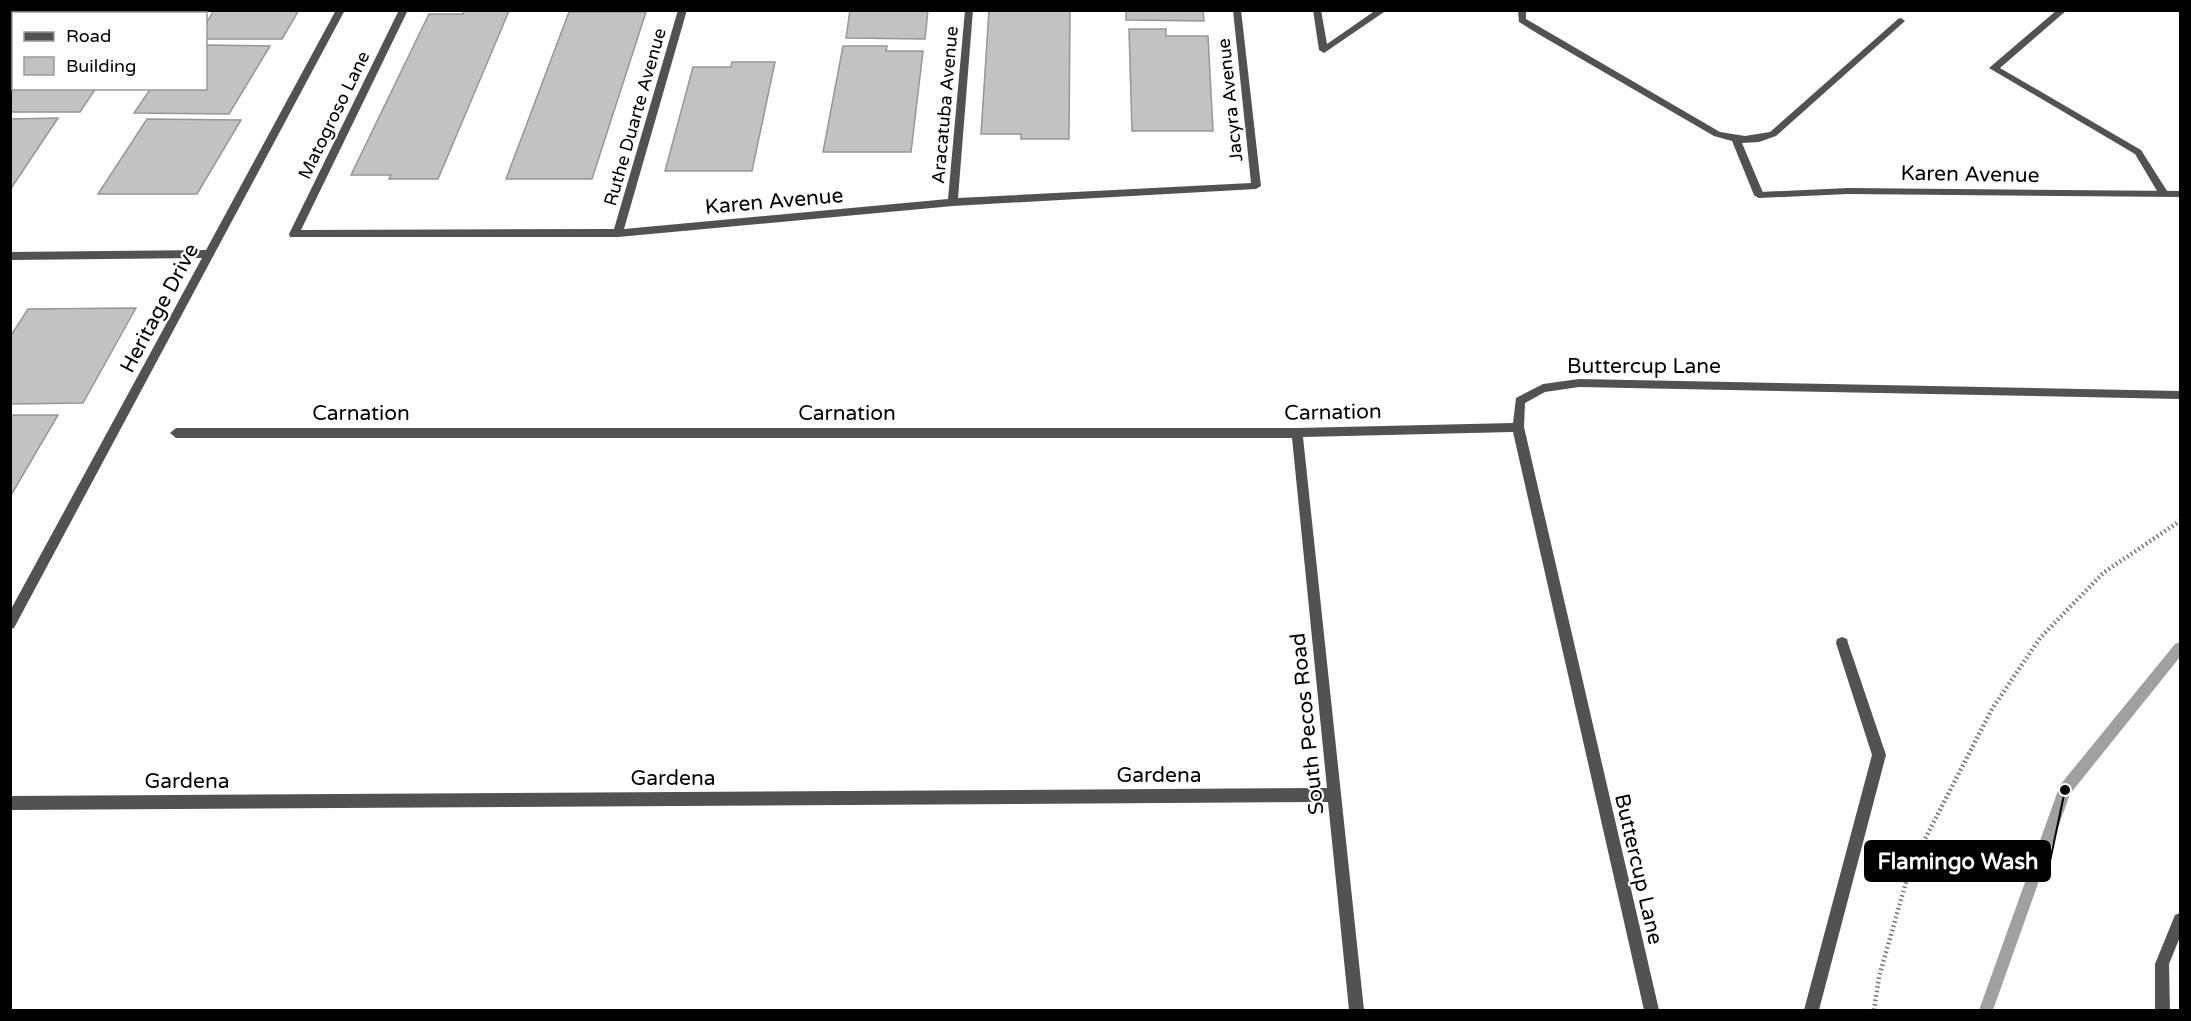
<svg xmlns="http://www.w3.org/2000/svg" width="2191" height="1021" viewBox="0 0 2191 1021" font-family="'Varela Round',sans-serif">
<rect width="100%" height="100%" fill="#fff"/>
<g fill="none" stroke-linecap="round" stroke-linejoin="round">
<polygon fill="#a0a0a0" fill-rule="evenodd" points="2180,642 2180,657 2070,794 1993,1010 1979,1010 2060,785 2175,644"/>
</g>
<g fill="#c2c2c2" stroke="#969696" stroke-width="1.5">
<polygon points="47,10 135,10 133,14 44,14"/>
<polygon points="214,10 299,10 282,39 206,39 206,24"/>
<polygon points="850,10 928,10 925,39 846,38"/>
<polygon points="989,10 1070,10 1069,139 1021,139 1021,134 981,134"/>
<polygon points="1126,10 1203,10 1204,21 1126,20"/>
<polygon points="464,11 509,11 438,179 389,179 391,175 351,175 429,14 463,14"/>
<polygon points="569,12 646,12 592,179 506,179"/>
<polygon points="1129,29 1166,29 1166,36 1208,36 1213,131 1132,131"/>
<polygon points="206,45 270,46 229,114 134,113 151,88 206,88"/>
<polygon points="843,46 887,46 886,51 923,51 911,152 823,152"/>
<polygon points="732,62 775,62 752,171 665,171 693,67 731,67"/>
<polygon points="14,74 14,88 96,88 80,112 10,112 10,78"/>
<polygon points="58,118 10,190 10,119"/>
<polygon points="147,119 241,120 197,194 98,194"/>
<polygon points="136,308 83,403 10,404 10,337 28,309"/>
<polygon points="10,415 58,415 10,497"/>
</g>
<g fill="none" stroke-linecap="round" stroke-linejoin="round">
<polyline stroke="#747474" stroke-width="4.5" stroke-dasharray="1.5 3" stroke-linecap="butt" points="1874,1010 1879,977 1910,868 1992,709 2040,638 2103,573 2180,521"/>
<g fill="#525252" fill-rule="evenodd">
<polygon points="1313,10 1321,10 1327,44 1376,10 1387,10 1324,53 1319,50"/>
<polygon points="1518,10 1526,10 1526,19 1720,132 1745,136 1770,132 1898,19 1901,18 1905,21 1776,136 1759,142 1742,143 1764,195 1759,198 1754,195 1732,141 1714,136 1540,35 1519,22"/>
<polygon points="2057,10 2067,10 2000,68 2141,150 2169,194 2168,196 2160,196 2135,154 1989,68"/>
<polygon points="1842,637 1847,639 1848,643 1886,755 1819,1010 1804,1010 1872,755 1836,643 1837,639"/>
</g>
<g fill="#525252" fill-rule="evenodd">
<polygon points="336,10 345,10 14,628 10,629 10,611 202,258 10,260 10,252 206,250"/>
<polygon points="399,10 408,10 301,230 614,229 678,10 687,10 624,229 948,199 965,10 973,10 958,198 1251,183 1233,10 1241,10 1261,186 1256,189 953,206 618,237 290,237 289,234"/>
<polygon points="1848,188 2180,191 2180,197 1848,194 1759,198 1754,195 1759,192"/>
<polygon points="1579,379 2180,391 2180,399 1579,387 1545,392 1525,403 1524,427 1659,1010 1644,1010 1513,432 1303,437 1364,1010 1349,1010 1328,802 10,810 10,796 1327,788 1292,438 176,438 170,433 176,428 1297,428 1513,423 1516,398 1543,384"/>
<polygon points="2180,913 2180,937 2169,964 2170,1010 2155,1010 2155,964 2175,915"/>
</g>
</g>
<g text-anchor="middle" stroke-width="4.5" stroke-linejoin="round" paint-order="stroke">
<g font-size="18" fill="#000" stroke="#fff">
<text transform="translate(1230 100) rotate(-96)" y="6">Jacyra Avenue</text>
<text transform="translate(945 105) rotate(-85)" y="6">Aracatuba Avenue</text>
<text transform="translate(334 115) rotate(-64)" y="6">Matogroso Lane</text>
<text transform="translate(635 117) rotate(-74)" y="6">Ruthe Duarte Avenue</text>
</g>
<g font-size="21" fill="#000" stroke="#fff">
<text transform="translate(1970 174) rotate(1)" y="7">Karen Avenue</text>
<text transform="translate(774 201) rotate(-5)" y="7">Karen Avenue</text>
<text transform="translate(159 308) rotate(-62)" y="7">Heritage Drive</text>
<text x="1644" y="373">Buttercup Lane</text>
<text transform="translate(1333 412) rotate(-1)" y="7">Carnation</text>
<text x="361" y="420">Carnation</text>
<text x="847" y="420">Carnation</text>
<text transform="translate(1307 724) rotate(-96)" y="7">South Pecos Road</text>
<text x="1159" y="782">Gardena</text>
<text x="673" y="785">Gardena</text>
<text x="187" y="788">Gardena</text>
<text transform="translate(1639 869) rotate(77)" y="7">Buttercup Lane</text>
</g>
</g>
<path fill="none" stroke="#000" stroke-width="2" d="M2065 790L2050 861"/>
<circle fill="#000" stroke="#fff" stroke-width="2" cx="2065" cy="790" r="6"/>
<rect fill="#000" stroke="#000" stroke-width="2" x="1865" y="841" width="185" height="40" rx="6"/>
<g font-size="22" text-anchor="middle" font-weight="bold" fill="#fff">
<text x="1958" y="869">Flamingo Wash</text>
</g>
<rect width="2191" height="1021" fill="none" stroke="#000000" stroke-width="24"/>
<rect x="12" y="12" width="195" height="78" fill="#ffffff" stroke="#999999" stroke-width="1.5"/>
<rect x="24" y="32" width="30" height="9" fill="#525252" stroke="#999999" stroke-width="1.5"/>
<text x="66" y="42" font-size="18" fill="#000000">Road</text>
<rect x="24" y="57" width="30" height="18" fill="#c2c2c2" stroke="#999999" stroke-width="1.5"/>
<text x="66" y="72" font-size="18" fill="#000000">Building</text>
</svg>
